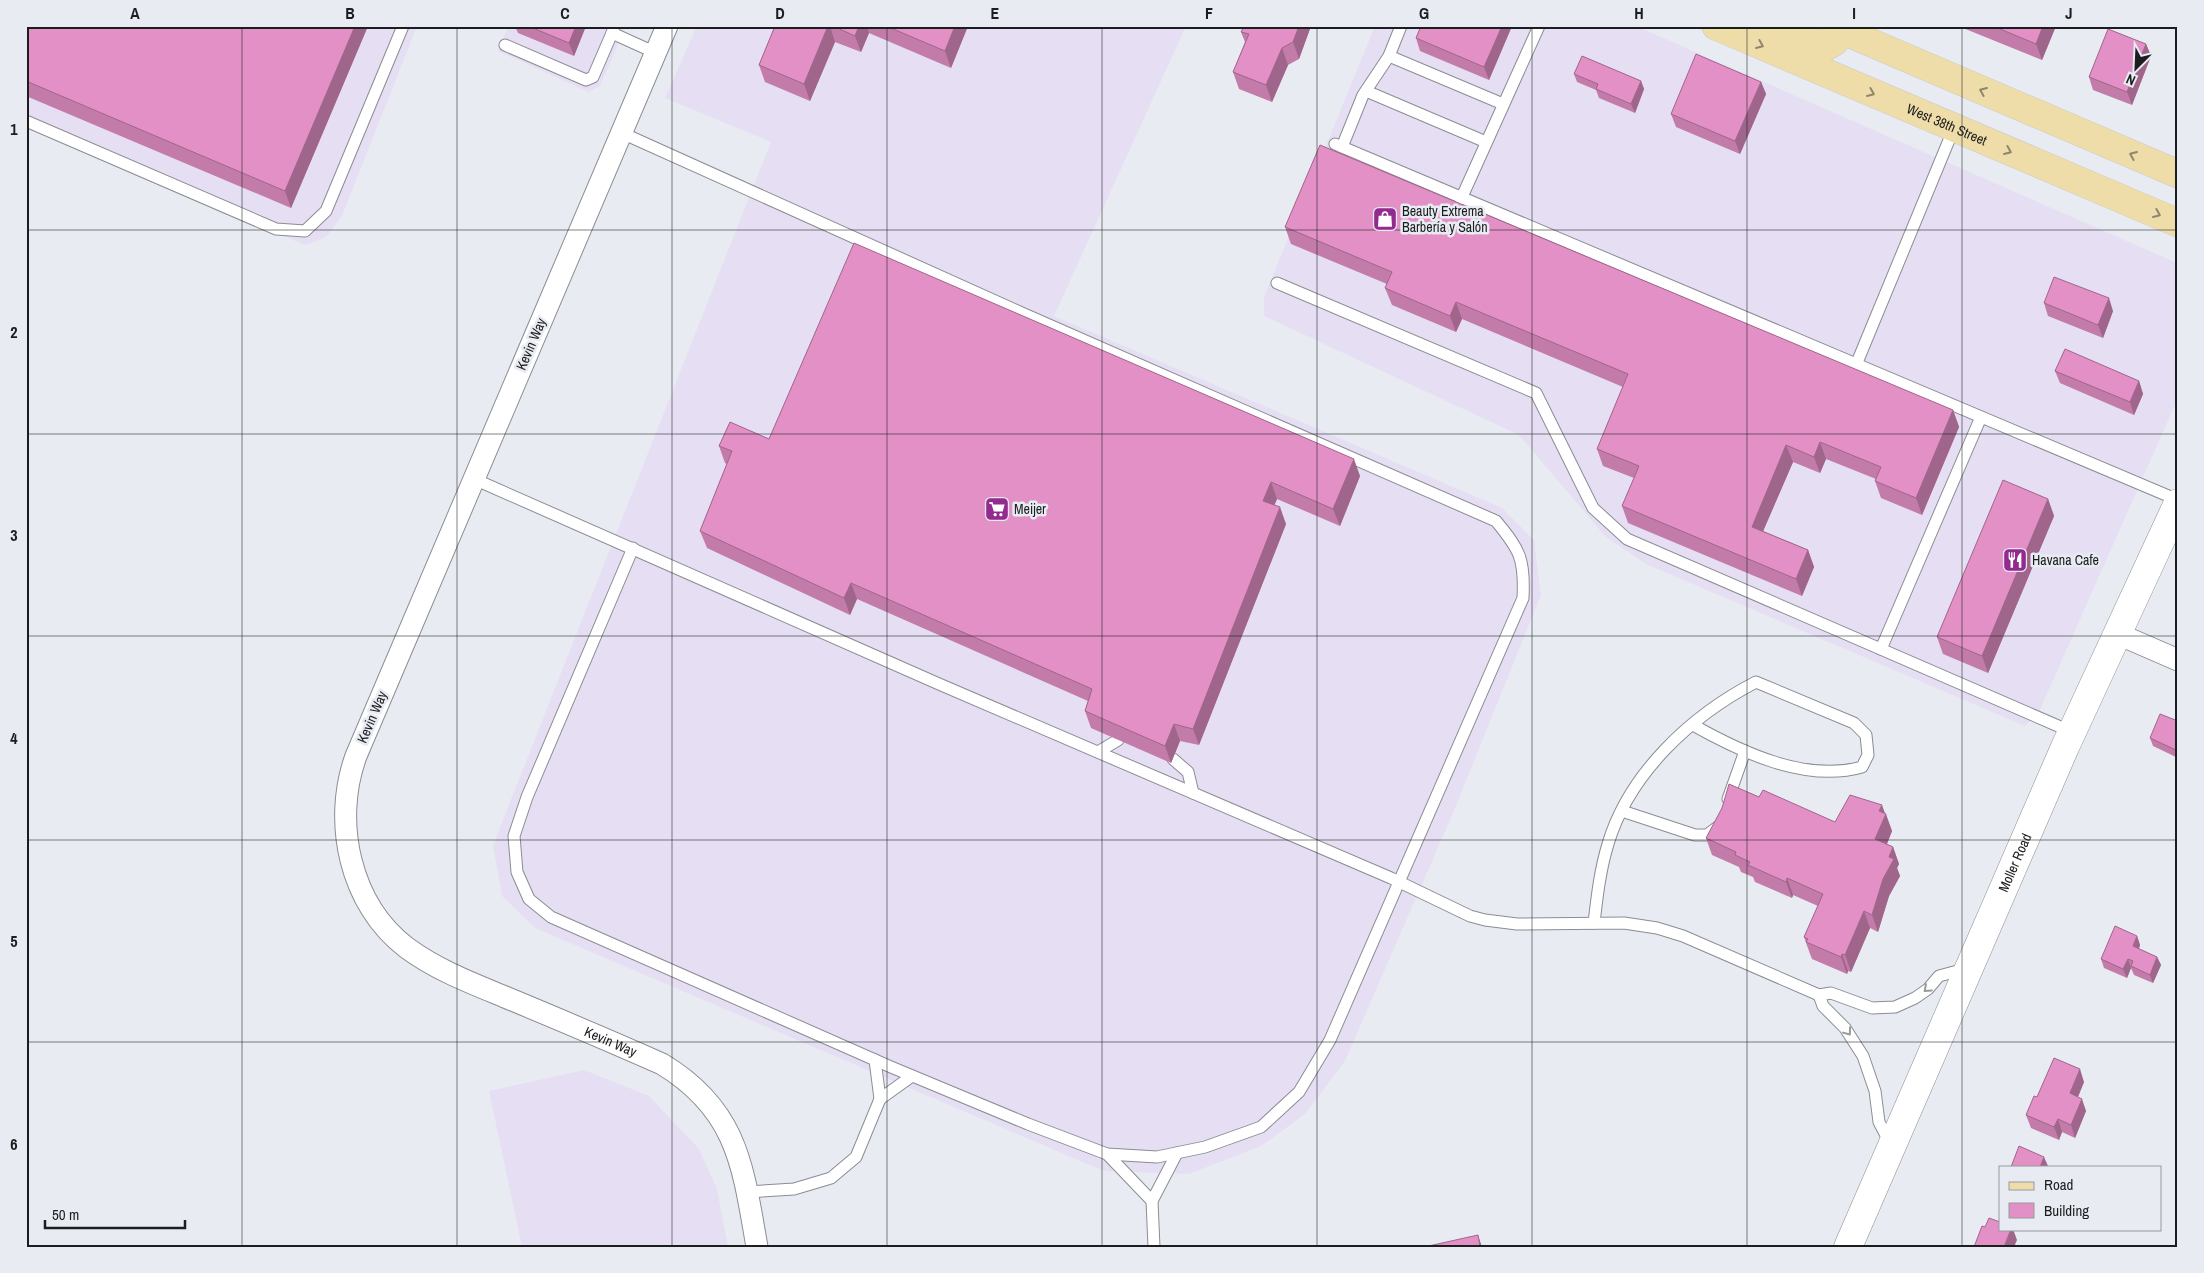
<svg xmlns="http://www.w3.org/2000/svg" width="2204" height="1273" viewBox="0 0 2204 1273" font-family="'Archivo Narrow',sans-serif">
<rect width="100%" height="100%" fill="#e8ecf2"/>
<g fill="#e6def3">
<polygon points="26,26 417,26 342,216 326,237 305,245 26,128"/>
<polygon points="508,26 626,26 600,86 589,92 498,51"/>
<polygon points="697,26 1186,26 1054,316 1502,508 1534,540 1541,595 1453,813 1345,1061 1305,1114 1261,1146 1189,1174 1104,1171 535,928 502,896 493,845 771,142 665,98"/>
<polygon points="1375,26 1636,26 2177,263 2178,398 2039,712 2025,726 1646,564 1605,536 1519,435 1264,316 1264,297"/>
<polygon points="584,1070 649,1096 699,1149 717,1189 728,1247 522,1247 489,1091"/>
</g>
<g fill="none" stroke-linecap="round" stroke-linejoin="round">
<defs>
<g id="service">
<polyline points="614,26 612,33 656,53"/>
<polyline points="505,45 586,80 593,77 612,33"/>
<polyline points="1389,56 1503,104"/>
<polyline points="1366,91 1486,142"/>
<polyline points="26,121 276,229 305,231 326,211 403,26"/>
<path d="M622,133L1024,314L1496,521C1520,550 1525,559 1523,598L1330,1040L1299,1092L1261,1127L1205,1147L1157,1157L1107,1154L1028,1124L891,1067L551,917L529,899L517,872L514,836L527,797L633,548"/>
<polyline points="1335,144 2178,500"/>
<polyline points="1342,147 1363,95 1389,56 1401,26"/>
<polyline points="1461,199 1539,26"/>
<polyline points="1277,283 1536,393 1593,508 1627,539 2072,732"/>
<polyline points="1856,365 1954,128"/>
<polyline points="474,479 939,684 1391,878 1470,916 1485,920 1517,924 1624,923 1657,928 1683,936 1819,995 1831,993 1872,1008 1895,1007 1915,998 1928,989 1939,976 1965,969"/>
<polyline points="1881,649 1981,417"/>
<polyline points="1098,752 1118,740"/>
<polyline points="1173,759 1188,772 1193,793"/>
<polyline points="1728,799 1745,751"/>
<polyline points="1622,811 1695,835 1707,835 1719,826"/>
<path d="M1594,923C1597,897 1600,870 1608,844C1629,773 1692,715 1756,682L1854,723L1866,735L1868,755L1862,767C1806,783 1741,752 1693,725"/>
<polyline points="1819,995 1823,1006 1845,1028 1863,1056 1875,1091 1879,1122 1890,1143"/>
<polyline points="875,1060 880,1099 912,1076"/>
<polyline points="1107,1154 1152,1201 1177,1153"/>
<polyline points="747,1192 794,1189 831,1178 856,1157 880,1099"/>
<polyline points="1152,1201 1154,1247"/>
</g>
<g id="minor">
<path id="s1" d="M667,26L356,756C332,822 350,905 407,948C437,970 471,983 505,997C558,1019 610,1041 662,1064C738,1110 743,1167 757,1247"/>
<polyline points="2118,634 2178,660"/>
</g>
<g id="secondary">
<path id="s2" d="M1848,1247L2065,747L2178,503"/>
</g>
<g id="primary">
<path id="s3" d="M1716,26L2178,223"/>
<polyline points="1769,26 1825,47 1834,42 1842,31"/>
<polyline points="1832,26 2178,174"/>
</g>
</defs>
<use href="#service" stroke="#8a8d93" stroke-width="13"/>
<use href="#minor" stroke="#8a8d93" stroke-width="23"/>
<use href="#secondary" stroke="#8a8d93" stroke-width="29"/>
<use href="#primary" stroke="#c9c9c9" stroke-width="29"/>
<use href="#service" stroke="#fff" stroke-width="11"/>
<use href="#minor" stroke="#fff" stroke-width="21"/>
<use href="#secondary" stroke="#fff" stroke-width="28"/>
<use href="#primary" stroke="#efdda9" stroke-width="28"/>
</g>
<g fill="#c37caa">
<polygon points="26,26 368,26 291,208 26,96"/>
<polygon points="515,26 586,26 574,56 518,33"/>
<polygon points="775,26 968,26 951,68 869,33 861,52 835,42 810,101 765,82 759,65"/>
<polygon points="1244,26 1311,26 1299,59 1288,65 1272,102 1239,89 1233,72 1245,42 1241,32"/>
<polygon points="1421,26 1512,26 1489,80 1420,51 1416,38"/>
<polygon points="1958,26 2056,26 2042,60"/>
<polygon points="2146,44 2151,56 2132,105 2093,90 2089,77"/>
<polygon points="1574,74 1641,81 1644,89 1635,113 1599,98 1596,90 1577,82"/>
<polygon points="1761,82 1766,94 1740,154 1676,127 1671,114"/>
<polygon points="1285,227 1953,410 1959,427 1922,515 1881,498 1875,481 1876,479 1826,459 1820,473 1793,462 1763,531 1808,550 1814,567 1802,596 1628,523 1622,506 1634,478 1603,466 1597,449 1623,387 1462,319 1456,332 1392,305 1385,288 1387,284 1291,244"/>
<polygon points="2044,303 2113,311 2103,338 2048,316"/>
<polygon points="2055,371 2139,381 2143,394 2134,415 2060,383"/>
<polygon points="769,439 1360,476 1340,526 1277,499 1274,505 1286,524 1199,745 1180,741 1171,763 1091,728 1085,711 1088,701 857,599 850,615 707,548 700,531 727,464 725,463 719,446"/>
<polygon points="2048,499 2054,516 1988,673 1943,654 1937,637"/>
<polygon points="2178,721 2178,758 2153,746 2150,738"/>
<polygon points="1759,797 1835,822 1885,814 1892,831 1887,844 1893,847 1899,864 1897,868 1900,876 1889,896 1878,932 1870,928 1851,972 1848,971 1847,974 1812,959 1810,954 1804,937 1818,906 1793,895 1792,898 1755,882 1753,877 1741,872 1739,867 1712,855 1706,838"/>
<polygon points="2137,936 2140,945 2139,949 2157,957 2161,965 2153,983 2134,975 2131,968 2127,978 2104,968 2101,959"/>
<polygon points="2084,1082 2078,1097 2086,1111 2075,1138 2062,1132 2059,1140 2031,1128 2026,1115 2037,1097"/>
</g>
<g fill="#9f658b">
<polygon points="355,26 368,26 291,208 285,191"/>
<polygon points="576,26 586,26 574,56 569,43"/>
<polygon points="828,26 830,26 835,42 810,101 804,84"/>
<polygon points="859,26 867,26 869,33 861,52 855,36"/>
<polygon points="955,26 968,26 951,68 945,51"/>
<polygon points="1299,26 1311,26 1299,59 1293,42"/>
<polygon points="1502,26 1512,26 1489,80 1484,67"/>
<polygon points="2043,26 2056,26 2042,60 2036,44"/>
<polygon points="2146,44 2151,56 2132,105 2127,92"/>
<polygon points="1282,48 1288,65 1272,102 1266,85"/>
<polygon points="1641,81 1644,89 1635,113 1631,104"/>
<polygon points="1761,82 1766,94 1740,154 1735,141"/>
<polygon points="2109,298 2113,311 2103,338 2098,325"/>
<polygon points="1456,302 1462,319 1456,332 1450,316"/>
<polygon points="2139,381 2143,394 2134,415 2130,402"/>
<polygon points="1953,410 1959,427 1922,515 1916,498"/>
<polygon points="1820,442 1826,459 1820,473 1814,457"/>
<polygon points="1786,445 1793,462 1758,543 1752,527"/>
<polygon points="1354,459 1360,476 1340,526 1333,509"/>
<polygon points="1271,482 1277,499 1269,518 1263,501"/>
<polygon points="2048,499 2054,516 1988,673 1982,656"/>
<polygon points="1280,507 1286,524 1199,745 1193,729"/>
<polygon points="1808,550 1814,567 1802,596 1796,579"/>
<polygon points="851,583 857,599 850,615 844,598"/>
<polygon points="1174,724 1180,741 1171,763 1165,746"/>
<polygon points="1882,805 1886,816 1886,814 1892,831 1882,856 1875,839 1879,811"/>
<polygon points="1893,847 1899,864 1897,868 1900,876 1889,896 1878,932 1872,915 1889,857"/>
<polygon points="1787,878 1793,895 1792,898 1786,882"/>
<polygon points="1864,911 1870,928 1851,972 1845,955"/>
<polygon points="2137,936 2140,945 2136,955 2133,946"/>
<polygon points="1842,954 1848,971 1847,974 1841,957"/>
<polygon points="2157,957 2161,965 2153,983 2150,975"/>
<polygon points="2128,959 2131,968 2127,978 2123,969"/>
<polygon points="2080,1069 2084,1082 2074,1106 2070,1093"/>
<polygon points="2082,1099 2086,1111 2075,1138 2071,1125"/>
<polygon points="2058,1119 2062,1132 2059,1140 2054,1127"/>
<polygon points="2044,1157 2048,1166 2047,1167 2040,1167"/>
<polygon points="2011,1229 2013,1229 2017,1240 2014,1247 2004,1247"/>
<polygon points="1478,1235 1482,1247 1480,1247"/>
</g>
<g fill="#e390c6" stroke="#9f658b">
<polygon points="26,26 355,26 285,191 26,81"/>
<polygon points="528,26 576,26 569,43"/>
<polygon points="775,26 828,26 804,84 759,65"/>
<polygon points="833,26 859,26 855,36"/>
<polygon points="886,26 955,26 945,51"/>
<polygon points="1244,26 1299,26 1293,42 1282,48 1266,85 1233,72 1249,34 1241,32"/>
<polygon points="1421,26 1502,26 1484,67 1416,38"/>
<polygon points="1993,26 2043,26 2036,44"/>
<polygon points="2108,29 2146,44 2127,92 2089,77"/>
<polygon points="1696,54 1761,82 1735,141 1671,114"/>
<polygon points="1582,56 1641,81 1631,104 1596,89 1598,84 1574,74"/>
<polygon points="1320,145 1953,410 1916,498 1875,481 1881,467 1820,442 1814,457 1786,445 1752,527 1808,550 1796,579 1622,506 1639,466 1597,449 1628,374 1456,302 1450,316 1385,288 1392,272 1285,227"/>
<polygon points="854,243 1354,459 1333,509 1271,482 1263,501 1280,507 1193,729 1174,724 1165,746 1085,711 1092,689 851,583 844,598 700,531 732,451 719,446 730,422 769,439"/>
<polygon points="2054,277 2109,298 2098,325 2044,303"/>
<polygon points="2065,349 2139,381 2130,402 2055,371"/>
<polygon points="2003,480 2048,499 1982,656 1937,637"/>
<polygon points="2160,714 2178,721 2178,751 2150,738"/>
<polygon points="1729,784 1759,797 1763,790 1835,822 1850,795 1882,805 1879,811 1886,814 1875,839 1893,847 1889,857 1894,859 1883,879 1872,915 1864,911 1845,955 1842,954 1841,957 1806,942 1808,939 1804,937 1823,894 1787,878 1786,882 1748,865 1750,862 1735,855 1736,852 1706,838 1722,808"/>
<polygon points="2115,926 2137,936 2133,946 2157,957 2150,975 2131,966 2133,961 2128,959 2123,969 2101,959"/>
<polygon points="2054,1058 2080,1069 2070,1093 2082,1099 2071,1125 2058,1119 2054,1127 2026,1115 2034,1096 2037,1097"/>
<polygon points="2019,1146 2044,1157 2040,1167 2011,1167"/>
<polygon points="1989,1218 2000,1222 2000,1229 2011,1229 2004,1247 1974,1247 1982,1226 1985,1227"/>
<polygon points="1478,1235 1480,1247 1424,1247"/>
</g>
<defs><path id="oneway-chevron" d="M-2-3.5L2.5 0L-2 3.5" fill="none" stroke-width="1.6" stroke-linecap="round" stroke-linejoin="round" transform="scale(1.25)"/></defs>
<g stroke="#90876b">
<use href="#oneway-chevron" transform="translate(1760 45) rotate(23)"/>
<use href="#oneway-chevron" transform="translate(1983 91) rotate(-157)"/>
<use href="#oneway-chevron" transform="translate(1871 93) rotate(23)"/>
<use href="#oneway-chevron" transform="translate(2008 151) rotate(23)"/>
<use href="#oneway-chevron" transform="translate(2133 155) rotate(-157)"/>
<use href="#oneway-chevron" transform="translate(2157 214) rotate(23)"/>
</g>
<g stroke="#99999a">
<use href="#oneway-chevron" transform="translate(1927 989) rotate(138)"/>
<use href="#oneway-chevron" transform="translate(1848 1032) rotate(53)"/>
</g>
<path fill="none" stroke="#1c1d1f" stroke-width="1" stroke-opacity="0.55" d="M242,26V1247M457,26V1247M672,26V1247M887,26V1247M1102,26V1247M1317,26V1247M1532,26V1247M1747,26V1247M1962,26V1247M26,230H2178M26,434H2178M26,636H2178M26,840H2178M26,1042H2178"/>
<defs>
<symbol id="shop-square" viewBox="-11 -11 22 22"><rect x="-9" y="-9" width="18" height="18" rx="4" fill="#932a8e" stroke="#e8ecf2"/><path d="M-5-2.5h2.3a2.7 3.5 0 0 1 5.4 0H5L5.5 6h-11ZM-1.5-2.5h3a1.5 2.3 0 0 0-3 0Z" fill="#fff"/></symbol>
<symbol id="supermarket-square" viewBox="-11 -11 22 22"><rect x="-9" y="-9" width="18" height="18" rx="4" fill="#932a8e" stroke="#e8ecf2"/><path d="M-6-5.5h2.5l.6 2H6L4.5 2H-2.5L-4.4-4H-6ZM-1.5 3.2a1.3 1.3 0 1 0 .1 0ZM3 3.2a1.3 1.3 0 1 0 .1 0Z" fill="#fff"/></symbol>
<symbol id="restaurant-square" viewBox="-11 -11 22 22"><rect x="-9" y="-9" width="18" height="18" rx="4" fill="#932a8e" stroke="#e8ecf2"/><path d="M-5-6h1v4h1v-4h1v4h1v-4h1v5L-1.5 .5V6h-2V.5L-5-1ZM5-6V6H3V1.5H1.5Q1.5-4 5-6Z" fill="#fff"/></symbol>
</defs>
<g fill-rule="evenodd">
<use href="#shop-square" x="1371" y="205" width="28" height="28"/>
<use href="#supermarket-square" x="983" y="495" width="28" height="28"/>
<use href="#restaurant-square" x="2001" y="546" width="28" height="28"/>
</g>
<g text-anchor="middle" stroke-width="5" stroke-linejoin="round" paint-order="stroke">
<g font-size="14" fill="#1c1d1f" stroke="#e8ecf2">
<text dy="5" stroke="none"><textPath href="#s3" startOffset="251">West 38th Street</textPath></text>
<text transform="translate(531 344) rotate(-67)" y="5">Kevin Way</text>
<text transform="translate(372 717) rotate(-67)" y="5">Kevin Way</text>
<text dy="5" stroke="none"><textPath href="#s2" startOffset="419">Moller Road</textPath></text>
<text dy="5" stroke="none"><textPath href="#s1" startOffset="1230">Kevin Way</textPath></text>
</g>
<g font-size="14" fill="#1c1d1f" stroke="#e8ecf2" text-anchor="start">
<text x="1402" y="216">Beauty Extrema<tspan x="1402" dy="16">Barbería y Salón</tspan></text>
<text x="1014" y="514">Meijer</text>
<text x="2032" y="565">Havana Cafe</text>
</g>
</g>
<rect width="2204" height="1273" fill="none" stroke="#e8ecf2" stroke-width="55"/>
<rect x="1999" y="1166" width="162" height="65" fill="#e8ecf2" stroke="#96999e"/>
<rect x="2009" y="1182" width="25" height="8" fill="#efdda9" stroke="#96999e"/>
<text x="2044" y="1190" font-size="15" fill="#1c1d1f">Road</text>
<rect x="2009" y="1203" width="25" height="15" fill="#e390c6" stroke="#96999e"/>
<text x="2044" y="1216" font-size="15" fill="#1c1d1f">Building</text>
<g transform="translate(2136 68) rotate(204)" stroke="#e8ecf2" stroke-width="4" paint-order="stroke">
<path d="M0-4L9 19L0 12L-9 19Z" fill="#1c1d1f"/>
<text y="-8" font-size="14" font-weight="bold" text-anchor="middle" fill="#1c1d1f">N</text>
</g>
<path d="M45 1220v8h140v-8" fill="none" stroke="#1c1d1f" stroke-width="2.5"/>
<text x="52" y="1220" font-size="15" fill="#1c1d1f" stroke="#e8ecf2" stroke-width="4" paint-order="stroke">50 m</text>
<rect x="28" y="28" width="2148" height="1218" fill="none" stroke="#1c1d1f" stroke-width="2"/>
<g font-size="16" text-anchor="middle" font-weight="bold" fill="#1c1d1f">
<text x="135" y="19">A</text>
<text x="350" y="19">B</text>
<text x="565" y="19">C</text>
<text x="780" y="19">D</text>
<text x="995" y="19">E</text>
<text x="1209" y="19">F</text>
<text x="1424" y="19">G</text>
<text x="1639" y="19">H</text>
<text x="1854" y="19">I</text>
<text x="2069" y="19">J</text>
<text x="14" y="135">1</text>
<text x="14" y="338">2</text>
<text x="14" y="541">3</text>
<text x="14" y="744">4</text>
<text x="14" y="947">5</text>
<text x="14" y="1150">6</text>
</g>
</svg>
